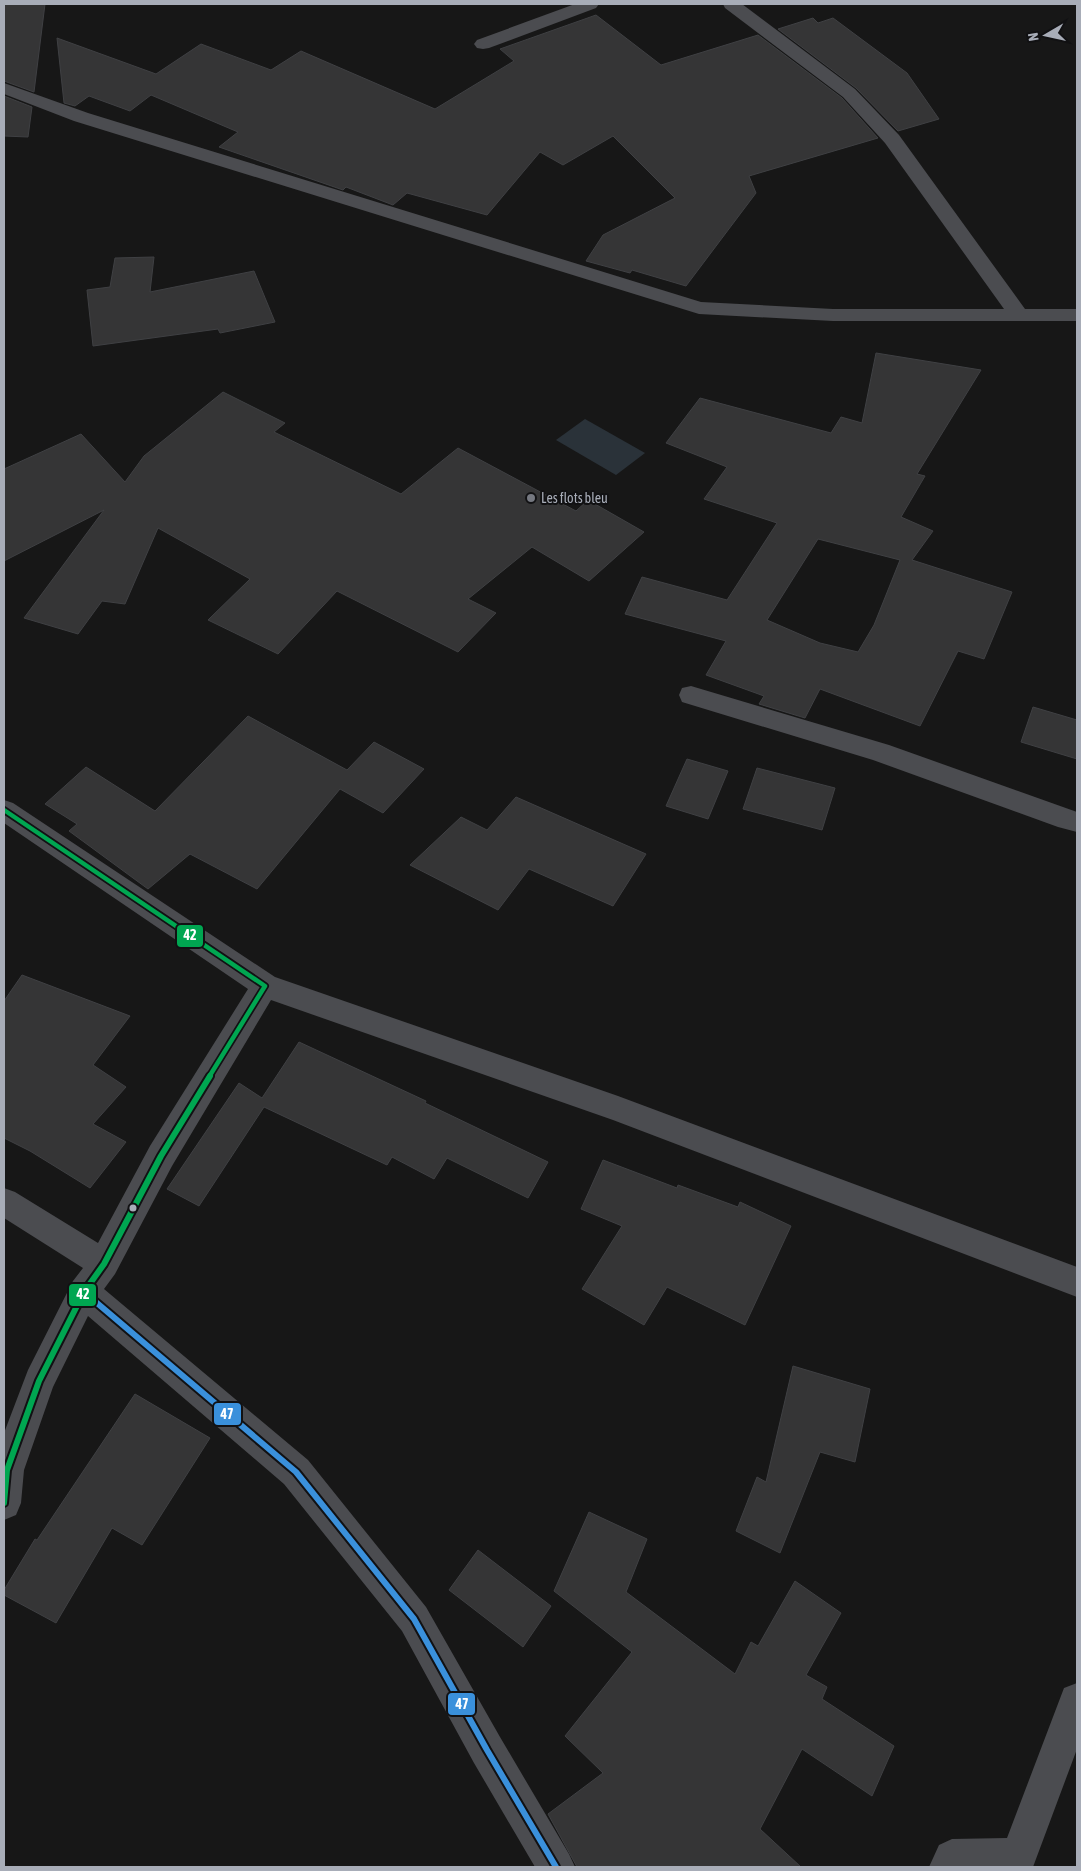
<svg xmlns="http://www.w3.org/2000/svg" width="1081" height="1871" viewBox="0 0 1081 1871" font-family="'Asap Condensed',sans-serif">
<rect width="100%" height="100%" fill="#171717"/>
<polygon fill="#2a3239" points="585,419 645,453 616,475 556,440"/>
<g fill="#353536" stroke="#3f4043" fill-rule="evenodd">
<polygon points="4,4 45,4 34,92 4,81"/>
<polygon points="596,15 661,65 758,35 842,98 878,138 749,176 756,193 686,286 632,270 630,273 586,261 603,235 675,198 613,136 563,165 540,152 487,215 407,193 393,205 346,187 343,190 219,147 238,132 151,95 130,111 89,96 75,106 64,103 57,38 156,74 201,44 271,70 301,51 435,109 514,61 500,49"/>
<polygon points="813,18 818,23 833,18 907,73 939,119 898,131 856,88 778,29"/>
<polygon points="4,96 32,107 28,137 4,136"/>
<polygon points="154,257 150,292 254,271 275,322 220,333 218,329 93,346 87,290 110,287 115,258"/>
<path d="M876,353L981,370L917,474L925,476L901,517L933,531L912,560L1012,592L984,659L958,651L920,726L820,689L805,718L759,704L764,696L706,675L726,641L625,614L642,577L727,600L777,523L704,499L727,467L666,443L700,398L831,433L841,417L862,423ZM818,539L900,560L874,625L858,652L820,643L767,620Z"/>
<polygon points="223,392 285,423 274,432 401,494 458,448 576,511 588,500 644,532 589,581 532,547 468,599 496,613 458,652 337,591 278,654 208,620 250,579 158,528 125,604 102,601 78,634 24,618 104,510 4,561 4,469 81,434 125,482 144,456"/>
<polygon points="1033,707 1077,720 1077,759 1021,742"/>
<polygon points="248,716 347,770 374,742 424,769 383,813 340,789 257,889 190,854 148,889 69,831 77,824 45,804 86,767 155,811"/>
<polygon points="687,759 728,771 708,819 666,806"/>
<polygon points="757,768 835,788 822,830 743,809"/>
<polygon points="516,797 646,854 613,906 529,869 498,910 410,865 461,817 487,830"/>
<polygon points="22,975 130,1016 93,1065 126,1087 93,1124 126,1142 90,1188 30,1151 4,1138 4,1001"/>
<polygon points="299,1042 426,1101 425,1103 548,1162 528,1198 447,1158 434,1179 392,1157 387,1165 264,1107 199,1206 167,1189 239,1083 262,1098"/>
<polygon points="603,1160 677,1188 678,1185 738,1207 740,1202 791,1226 745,1325 667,1287 644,1325 582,1289 622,1226 581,1209"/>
<polygon points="793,1366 870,1389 855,1462 820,1452 780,1553 736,1531 757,1477 766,1482"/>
<polygon points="135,1394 210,1438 142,1545 112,1528 56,1623 4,1595 4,1590 35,1539 37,1540"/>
<polygon points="589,1512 647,1539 626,1592 735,1674 751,1642 758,1646 795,1581 841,1613 806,1675 827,1687 822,1699 894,1746 872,1796 802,1749 760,1829 801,1867 577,1867 548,1814 603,1773 565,1736 632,1652 554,1591"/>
<polygon points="478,1550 551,1606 523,1647 449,1590"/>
</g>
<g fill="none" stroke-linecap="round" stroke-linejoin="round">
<g fill="#4b4c50" fill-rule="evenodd">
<polygon points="575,4 599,4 596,8 489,48 483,49 477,48 474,44 477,40"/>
<polygon points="723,4 742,4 855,89 899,135 1025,309 1077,309 1077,321 833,321 699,314 74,121 4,94 4,83 88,113 701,302 833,309 1004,309 885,143 843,97 725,8"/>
<polygon points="691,686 889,745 1077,812 1077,832 1058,827 873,760 682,702 679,695 682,688"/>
<polygon points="4,800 13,803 275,977 618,1096 1077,1267 1077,1297 613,1120 271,1000 172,1166 115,1274 104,1289 308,1460 426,1607 500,1737 569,1854 575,1867 535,1867 474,1763 402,1631 284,1484 88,1316 53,1387 24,1470 21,1503 16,1515 4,1520 4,1433 28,1370 73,1281 83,1268 4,1218 4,1188 15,1192 98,1243 150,1146 248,989 4,823"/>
<polygon points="1077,1683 1077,1749 1033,1867 929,1867 939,1845 952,1839 1007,1838 1064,1688"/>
</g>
<defs>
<polyline id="bus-1-far1" points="4,810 265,986 209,1077"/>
<polyline id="bus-1" points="4,1503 7,1470 39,1381 84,1292 104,1264 161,1156 210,1076"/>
<polyline id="bus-2" points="84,1292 296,1472 414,1619 487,1750 556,1867"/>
</defs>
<use href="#bus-1-far1" stroke="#111113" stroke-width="8"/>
<use href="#bus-1" stroke="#111113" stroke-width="10"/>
<use href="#bus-2" stroke="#111113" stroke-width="10"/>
<use href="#bus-1-far1" stroke="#00a651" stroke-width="4.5"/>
<use href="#bus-1" stroke="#00a651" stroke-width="6"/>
<use href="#bus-2" stroke="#3a90db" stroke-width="6"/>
</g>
<circle fill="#757880" stroke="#111113" stroke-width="2" cx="531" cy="498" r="5"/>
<circle fill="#a8adb8" stroke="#111113" stroke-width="2" cx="133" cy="1208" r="4.5"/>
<g text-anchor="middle" stroke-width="4" stroke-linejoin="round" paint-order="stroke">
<g font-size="14" fill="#a8adb8" stroke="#111113" text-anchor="start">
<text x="541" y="503">Les flots bleu</text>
</g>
</g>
<g stroke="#111113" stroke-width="2">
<rect x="176" y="924" width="28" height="24" rx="5" fill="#00a651"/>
<rect x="68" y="1283" width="29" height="24" rx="5" fill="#00a651"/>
<rect x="213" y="1402" width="29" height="24" rx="5" fill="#3a90db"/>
<rect x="447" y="1692" width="29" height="24" rx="5" fill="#3a90db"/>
</g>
<g font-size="14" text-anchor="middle" font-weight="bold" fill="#fff">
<text x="190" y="940">42</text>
<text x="83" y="1299">42</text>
<text x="227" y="1419">47</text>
<text x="462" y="1709">47</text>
</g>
<rect width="1081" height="1871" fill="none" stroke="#a8adb8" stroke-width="10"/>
<g transform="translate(1046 35) rotate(261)" stroke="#111113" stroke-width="4" paint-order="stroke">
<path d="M0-4L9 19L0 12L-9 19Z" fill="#a8adb8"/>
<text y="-8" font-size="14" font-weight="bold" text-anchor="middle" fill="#a8adb8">N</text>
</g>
</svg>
